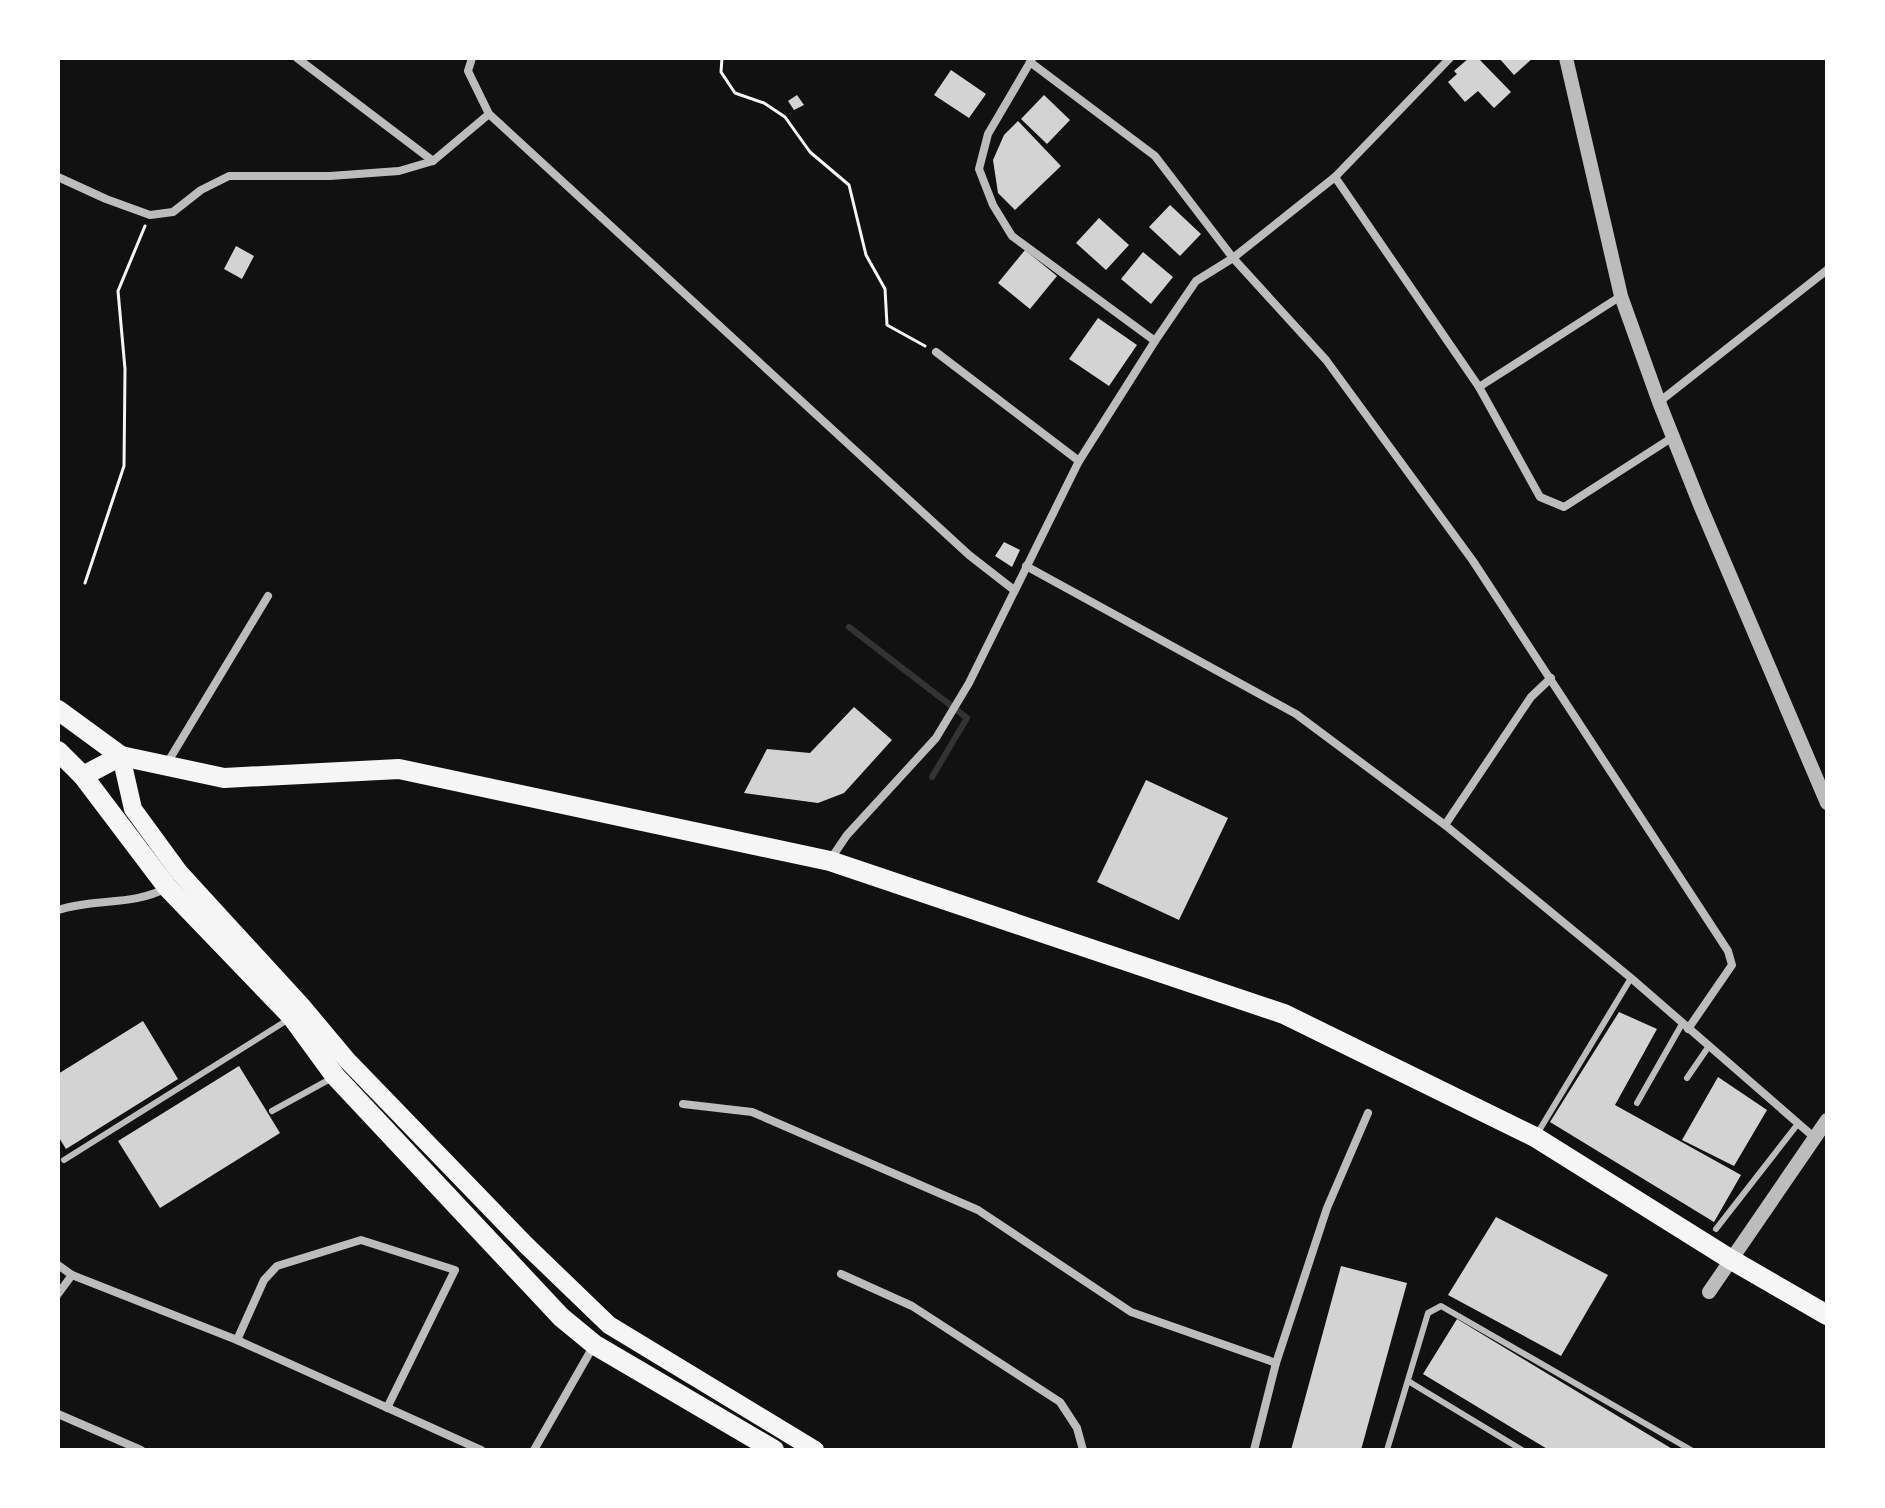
<svg xmlns="http://www.w3.org/2000/svg" width="1885" height="1508" viewBox="0 0 1885 1508" font-family="'Source Sans 3',sans-serif">
<rect width="100%" height="100%" fill="#111"/>
<g fill="none" stroke-linecap="round" stroke-linejoin="round">
<polyline stroke="#333" stroke-width="6" points="849,627 967,718 932,777"/>
</g>
<g fill="#d3d3d3">
<polygon points="1469,58 1478,58 1511,92 1494,108 1478,91 1465,102 1448,82 1457,74 1454,71"/>
<polygon points="1499,58 1533,58 1514,75"/>
<polygon points="951,70 986,94 969,118 934,95"/>
<polygon points="797,95 804,105 794,110 788,101"/>
<polygon points="1044,95 1070,120 1047,144 1021,119"/>
<polygon points="1018,121 1061,166 1015,210 998,193 993,160 1004,135"/>
<polygon points="1170,205 1201,234 1180,256 1149,227"/>
<polygon points="1099,218 1129,245 1106,270 1076,243"/>
<polygon points="236,246 254,256 242,279 224,269"/>
<polygon points="1025,250 1057,276 1030,309 998,283"/>
<polygon points="1143,252 1173,277 1151,304 1121,279"/>
<polygon points="1098,318 1137,345 1109,386 1069,359"/>
<polygon points="1004,542 1020,550 1012,567 995,556"/>
<polygon points="854,707 892,740 844,793 818,803 744,793 767,749 810,753"/>
<polygon points="1146,780 1228,818 1179,920 1097,882"/>
<polygon points="1619,1012 1657,1029 1615,1105 1741,1175 1714,1222 1550,1122"/>
<polygon points="143,1021 178,1079 66,1149 58,1136 58,1074"/>
<polygon points="239,1066 280,1133 160,1208 118,1141"/>
<polygon points="1718,1077 1767,1110 1734,1166 1682,1140"/>
<polygon points="1496,1217 1608,1275 1561,1356 1448,1295"/>
<polygon points="1341,1266 1407,1283 1361,1450 1291,1450"/>
<polygon points="1457,1319 1674,1450 1549,1450 1423,1374"/>
</g>
<g fill="none" stroke-linecap="round" stroke-linejoin="round">
<g stroke="#f5f5f5" stroke-width="3">
<polyline points="722,58 721,72 735,93 764,103 785,117 810,152 849,185 866,255 885,289 887,325 925,346"/>
<polyline points="85,583 124,466 125,369 118,291 145,226"/>
</g>
<g stroke="#bcbcbc" stroke-width="6">
<polyline points="1687,1078 1709,1046"/>
<polyline points="1637,1103 1682,1024"/>
<polyline points="272,1111 332,1078"/>
<polyline points="1537,1134 1631,978"/>
<polyline points="64,1160 289,1019"/>
<polyline points="1716,1229 1797,1125"/>
<polyline points="1408,1381 1522,1450"/>
<polyline points="1387,1450 1428,1313 1441,1306 1691,1450"/>
</g>
<g stroke="#bcbcbc" stroke-width="8">
<polyline points="297,58 433,161"/>
<polyline points="472,58 468,71 489,114 969,555 1014,590"/>
<polyline points="1032,59 988,134 979,169 993,205 1012,236 1155,341"/>
<polyline points="1030,62 1155,156 1233,258 1326,360 1473,561 1728,951 1732,965 1688,1029"/>
<polyline points="58,177 106,199 150,215 173,212 201,190 229,176 330,176 399,171 433,161 489,114"/>
<polyline points="1335,177 1479,387 1540,497 1564,507 1673,437"/>
<polyline points="936,352 1079,461"/>
<polyline points="1479,387 1621,296"/>
<polyline points="1659,402 1827,270"/>
<polyline points="1026,566 1296,714 1445,825 1631,978 1815,1138"/>
<polyline points="166,765 268,596"/>
<polyline points="1445,825 1531,697 1551,678"/>
<polyline points="830,860 847,835 936,738 969,683 1079,461 1155,341 1196,281 1233,258 1335,177 1450,58"/>
<path d="M58,910C93,898 134,906 166,888"/>
<polyline points="683,1104 752,1112 978,1210 1131,1312 1276,1363"/>
<polyline points="58,1265 72,1275 237,1340 481,1450"/>
<polyline points="841,1274 912,1306 1060,1402 1077,1428 1083,1450"/>
<polyline points="58,1294 72,1275"/>
<polyline points="237,1340 264,1280 277,1266 361,1240 455,1270 387,1408"/>
<polyline points="58,1414 141,1450"/>
<polyline points="534,1450 594,1345"/>
<polyline points="1254,1450 1276,1363 1327,1208 1368,1113"/>
</g>
<g stroke="#bcbcbc" stroke-width="14">
<polyline points="1566,58 1621,296 1659,402 1700,505 1827,803"/>
<polyline points="1709,1292 1827,1120"/>
</g>
<polyline stroke="#f5f5f5" stroke-width="18" points="121,756 133,809 179,872 301,1005 347,1060 526,1245 609,1325 815,1450"/>
<g stroke="#f5f5f5" stroke-width="20">
<polyline points="58,710 121,756"/>
<polyline points="58,751 83,776 167,887 292,1017 335,1076 561,1317 595,1345 774,1450"/>
<polyline points="83,776 121,756 224,778 399,769 830,861 1284,1014 1535,1137 1730,1259 1827,1315"/>
</g>
</g>
<rect width="1885" height="1508" fill="none" stroke="#ffffff" stroke-width="120"/>
</svg>
